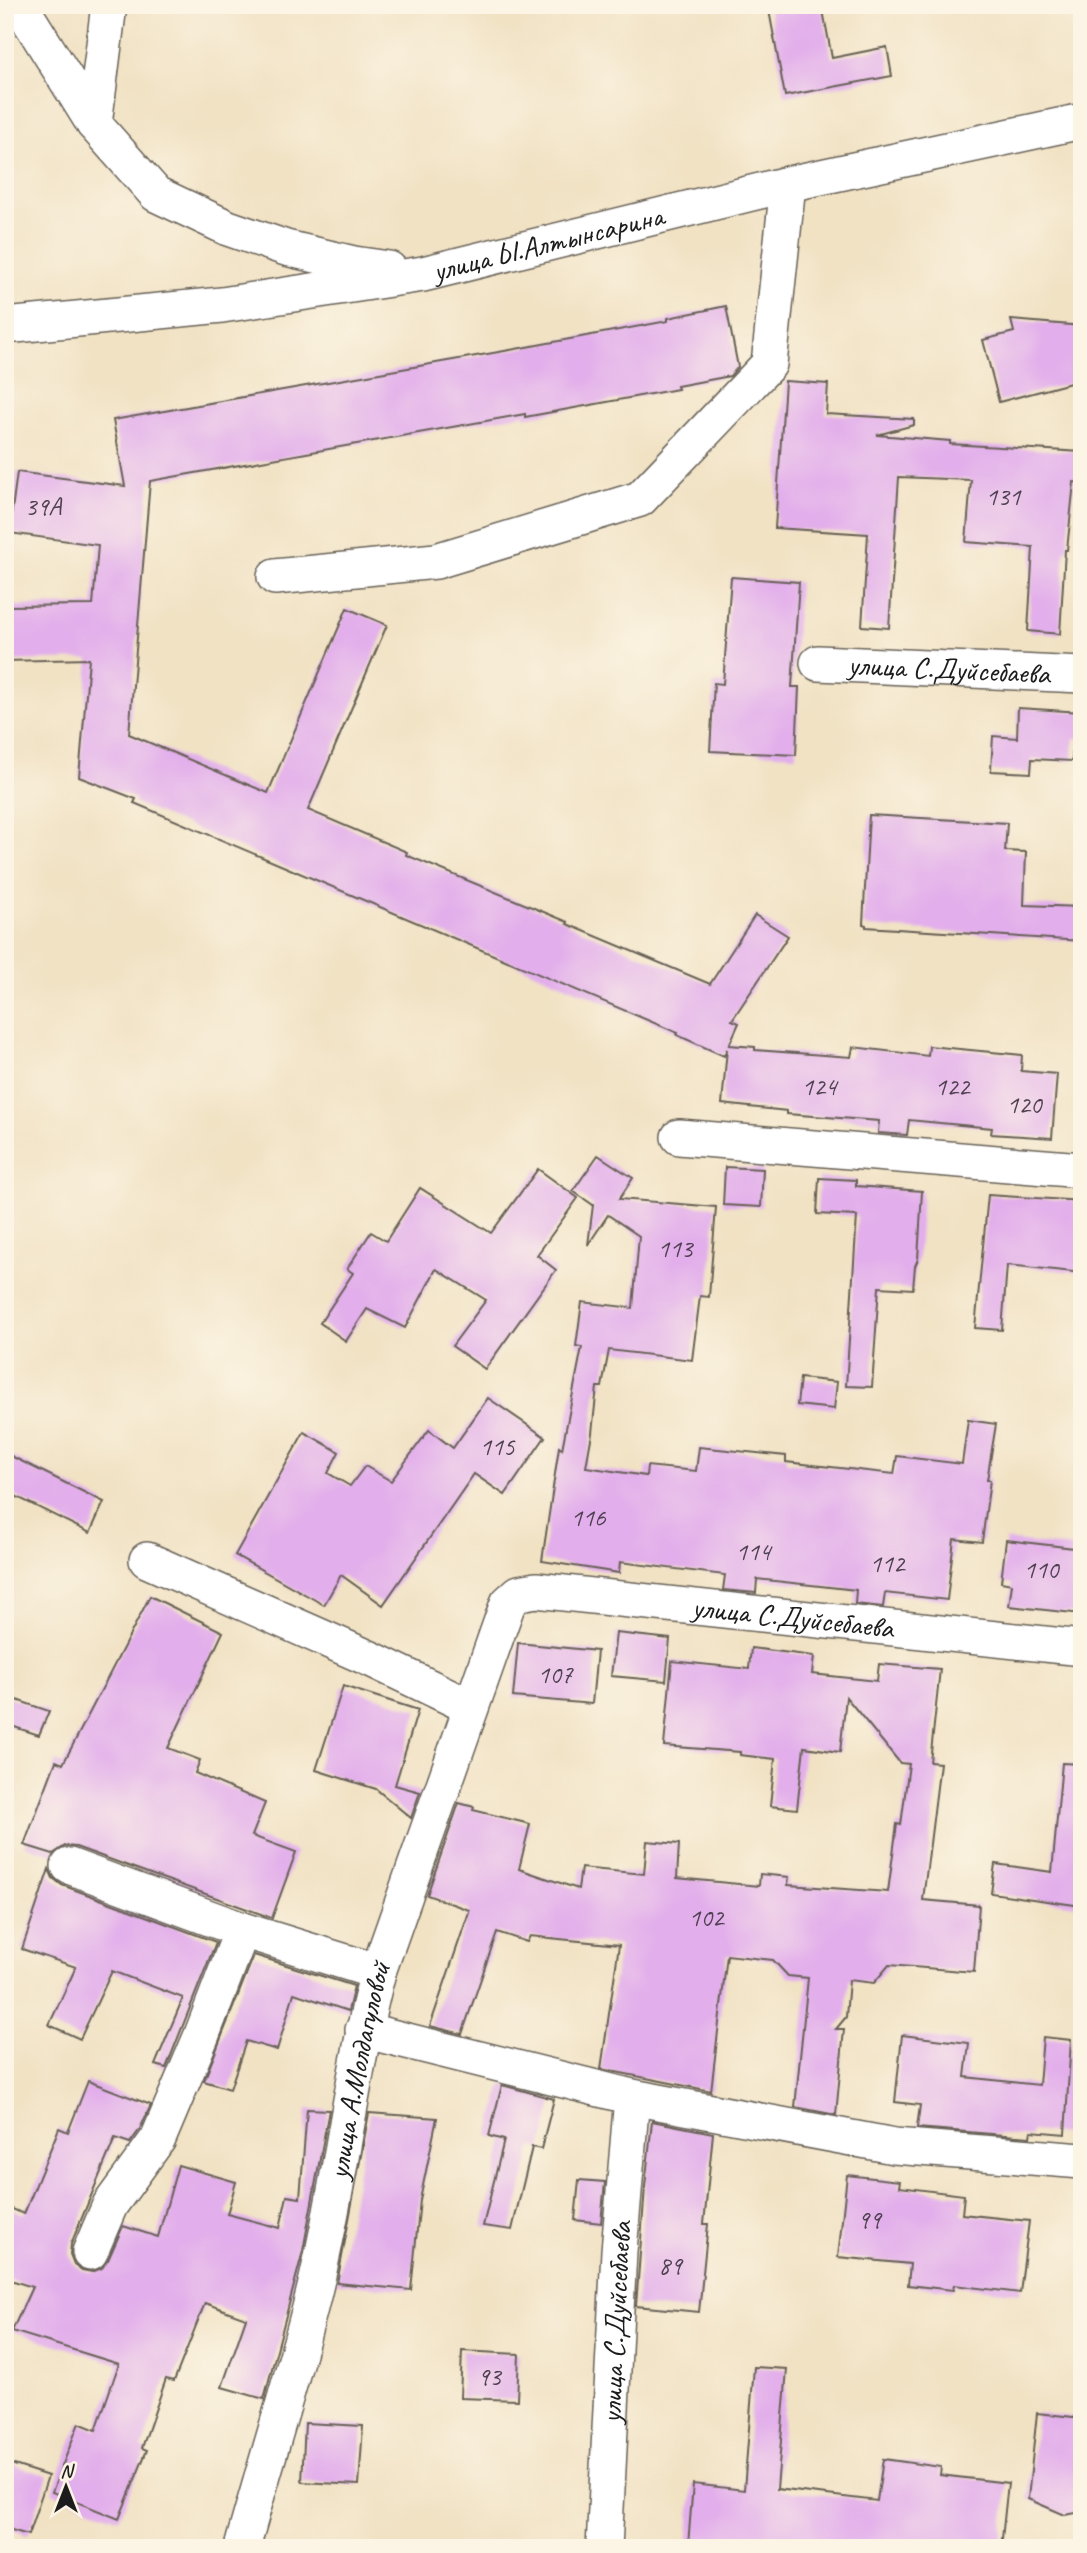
<svg xmlns="http://www.w3.org/2000/svg" width="1087" height="2553" viewBox="0 0 1087 2553" font-family="Caveat,sans-serif">
<rect width="100%" height="100%" fill="#fcf5e5"/>
<filter id="ink" filterUnits="userSpaceOnUse"><feTurbulence type="fractalNoise" baseFrequency=".0143" numOctaves="2"/><feDisplacementMap in="SourceGraphic" scale="14" xChannelSelector="R" yChannelSelector="G"/><feConvolveMatrix kernelMatrix="1 2 1 2 8 2 1 2 1" color-interpolation-filters="sRGB"/></filter>
<filter id="wash" filterUnits="userSpaceOnUse"><feTurbulence type="fractalNoise" baseFrequency=".00686" numOctaves="4" result="noise"/><feDisplacementMap in="SourceGraphic" scale="28" xChannelSelector="R" yChannelSelector="G"/><feGaussianBlur stdDeviation="1.57" result="paint"/><feColorMatrix in="noise" values="0 0 0 0 0 0 0 0 0 0 0 0 0 0 0 0 0 1.4 0 .05"/><feComposite in="paint" operator="in"/></filter>
<g filter="url(#wash)">
<rect width="100%" height="100%" fill="#f1e2c4"/>
<g id="blocks">
<g fill="#e2aeeb">
<polygon points="768,5 822,5 832,58 887,47 892,76 785,96"/>
<polygon points="726,306 738,367 730,376 677,386 678,389 525,417 525,414 150,481 129,734 268,793 347,608 387,625 308,810 407,852 406,855 568,922 567,924 710,984 755,915 788,936 732,1020 739,1023 729,1045 755,1047 755,1050 851,1057 853,1047 928,1056 929,1046 1022,1055 1021,1071 1057,1074 1052,1138 991,1134 992,1128 909,1120 907,1135 878,1133 879,1121 787,1114 787,1111 722,1104 727,1049 724,1056 677,1035 678,1033 134,803 136,799 79,777 89,659 5,661 5,606 93,605 98,545 9,533 17,472 125,486 113,420 510,350 668,321 668,318"/>
<polygon points="1011,320 1082,326 1082,380 999,402 983,340 1014,332"/>
<polygon points="785,381 828,384 826,414 914,419 914,425 877,435 950,441 950,444 1082,452 1082,483 1074,482 1067,550 1065,550 1060,634 1028,631 1033,547 966,542 971,480 899,477 889,628 862,626 868,534 775,528"/>
<polygon points="731,577 799,582 792,687 799,687 796,755 710,751 714,683 723,684"/>
<polygon points="1018,708 1082,712 1082,739 1074,738 1072,761 1032,759 1031,773 991,771 993,736 1017,738"/>
<polygon points="869,815 1007,823 1005,851 1026,852 1024,905 1082,907 1082,941 866,927 866,925 863,924"/>
<polygon points="598,1155 633,1178 619,1199 716,1207 709,1297 700,1296 692,1360 609,1350 602,1387 597,1387 592,1433 586,1467 646,1476 647,1466 696,1471 699,1447 786,1456 786,1462 894,1474 897,1456 962,1464 968,1420 996,1424 987,1480 990,1480 982,1542 954,1539 947,1600 885,1593 883,1607 855,1604 856,1590 757,1579 756,1593 723,1590 725,1575 620,1562 619,1573 542,1561 559,1447 562,1449 582,1347 576,1346 582,1302 633,1308 639,1236 608,1215 588,1245 593,1205 573,1191"/>
<polygon points="725,1167 763,1169 761,1207 723,1205"/>
<polygon points="538,1169 578,1198 537,1255 556,1270 485,1369 452,1346 486,1300 436,1269 405,1328 367,1309 346,1341 320,1323 353,1273 347,1269 371,1232 386,1241 420,1188 491,1233"/>
<polygon points="819,1178 856,1180 856,1186 922,1191 918,1259 915,1266 913,1289 879,1287 872,1387 846,1386 857,1216 817,1214"/>
<polygon points="988,1195 1082,1201 1082,1273 1007,1265 1002,1330 975,1328"/>
<polygon points="800,1378 837,1382 834,1409 797,1405"/>
<polygon points="488,1398 545,1437 505,1495 474,1474 383,1605 341,1575 324,1605 235,1555 304,1432 339,1452 328,1473 350,1486 365,1466 391,1481 429,1430 453,1448"/>
<polygon points="5,1453 104,1502 90,1533 5,1491"/>
<polygon points="1006,1540 1082,1549 1082,1614 1009,1606 1012,1584 1001,1582"/>
<polygon points="150,1596 223,1632 168,1748 200,1760 195,1773 265,1803 252,1836 296,1852 272,1918 76,1847 65,1846 53,1854 24,1845 56,1761 63,1764"/>
<polygon points="616,1633 670,1639 666,1681 611,1676"/>
<polygon points="518,1643 597,1651 592,1704 513,1697"/>
<polygon points="751,1648 814,1656 812,1674 877,1681 879,1664 940,1669 930,1762 940,1763 923,1900 979,1905 974,1972 889,1965 874,1983 849,1980 846,2017 836,2029 844,2029 836,2115 795,2107 808,1978 788,1976 773,1960 727,1955 711,2091 601,2069 619,1945 530,1936 527,1942 497,1932 462,2034 430,2026 469,1912 469,1910 427,1895 459,1803 474,1807 473,1810 530,1824 519,1869 578,1889 581,1868 644,1874 647,1841 679,1844 677,1878 759,1886 760,1874 789,1877 788,1885 888,1892 897,1824 901,1825 909,1764 900,1763 846,1697 840,1752 804,1747 797,1809 770,1806 775,1759 740,1755 740,1752 664,1746 672,1661 749,1669"/>
<polygon points="343,1686 418,1710 395,1785 420,1792 411,1818 376,1789 316,1770"/>
<polygon points="5,1696 49,1711 39,1735 5,1724"/>
<polygon points="1062,1763 1082,1764 1082,1906 991,1893 995,1864 1052,1872"/>
<polygon points="49,1869 53,1878 62,1885 216,1942 166,2068 155,2065 183,1998 112,1971 80,2039 49,2025 76,1967 22,1949"/>
<polygon points="254,1955 354,1986 348,2011 294,1993 277,2050 246,2041 230,2089 204,2081"/>
<polygon points="902,2035 969,2043 965,2077 1039,2085 1043,2037 1071,2040 1065,2134 1031,2131 1030,2137 917,2128 920,2105 895,2102"/>
<polygon points="88,2081 151,2105 140,2129 130,2143 115,2138 71,2244 70,2254 74,2264 82,2270 92,2272 102,2268 108,2260 123,2226 158,2237 178,2165 236,2182 227,2214 280,2228 287,2196 300,2198 307,2109 329,2110 303,2251 264,2399 222,2387 246,2318 205,2303 174,2381 166,2379 142,2448 147,2450 119,2519 52,2492 79,2423 96,2430 119,2364 12,2331 32,2287 5,2278 5,2206 24,2214 59,2128 68,2132"/>
<polygon points="502,2085 554,2099 541,2149 532,2147 512,2230 483,2226 504,2140 489,2136"/>
<polygon points="369,2113 437,2118 420,2200 411,2290 337,2283"/>
<polygon points="652,2121 713,2133 704,2224 708,2224 699,2312 636,2306 645,2187"/>
<polygon points="847,2175 900,2181 899,2187 964,2195 962,2214 1029,2221 1020,2293 954,2285 953,2290 908,2285 910,2264 838,2257"/>
<polygon points="579,2180 605,2182 601,2223 575,2220"/>
<polygon points="462,2351 519,2354 517,2400 460,2398"/>
<polygon points="754,2367 787,2369 777,2489 877,2501 883,2459 941,2467 940,2475 1008,2483 1001,2548 713,2548 688,2545 693,2484 744,2490"/>
<polygon points="1037,2413 1082,2418 1082,2512 1065,2515 1028,2499"/>
<polygon points="305,2423 363,2426 359,2485 302,2482"/>
<polygon points="5,2462 48,2476 28,2535 5,2528"/>
</g>
</g>
</g>
<g filter="url(#ink)">
<use href="#blocks" fill-opacity="0" stroke="#676157" stroke-width="2"/>
<g fill="none" stroke-linecap="round" stroke-linejoin="round">
<defs>
<g id="minor">
<polyline points="20,5 94,124 156,194 228,228 286,248 354,264 389,269"/>
<polyline points="94,124 109,5"/>
<path id="s1" d="M5,326L222,305L423,274L788,184L1082,121"/>
<polyline points="275,577 436,561 640,499 769,364 788,184"/>
<path id="s2" d="M818,663L1082,675"/>
<polyline points="679,1137 1082,1170"/>
<polyline points="147,1560 373,1660 471,1707"/>
<polyline points="69,1866 242,1930 378,1972"/>
<polyline points="363,2030 632,2097 894,2146 1082,2161"/>
<polyline points="90,2252 110,2205 158,2139 201,2037 242,1930"/>
<path id="s3" d="M242,2548C265,2464 292,2381 313,2296C340,2189 350,2079 378,1972L508,1603L519,1593L536,1590L1082,1648"/>
<path id="s4" d="M604,2548L619,2251L632,2097"/>
</g>
</defs>
<use href="#minor" stroke="#676157" stroke-width="38"/>
<use href="#minor" stroke="#fff" stroke-width="35"/>
</g>
</g>
<g text-anchor="middle" stroke-width="7" stroke-linejoin="round" paint-order="stroke">
<g font-size="26" fill="#4e4050">
<text x="1003" y="505">131</text>
<text x="43" y="515">39А</text>
<text x="819" y="1095">124</text>
<text x="952" y="1095">122</text>
<text x="1024" y="1113">120</text>
<text x="675" y="1257">113</text>
<text x="497" y="1455">115</text>
<text x="588" y="1526">116</text>
<text x="753" y="1560">114</text>
<text x="887" y="1572">112</text>
<text x="1041" y="1578">110</text>
<text x="555" y="1683">107</text>
<text x="706" y="1926">102</text>
<text x="869" y="2228">99</text>
<text x="670" y="2274">89</text>
<text x="489" y="2385">93</text>
</g>
<g font-size="30" fill="#1c1c1c" stroke="#fcf5e5">
<text dy="10" stroke="none"><textPath href="#s1" startOffset="550">улица Ы.Алтынсарина</textPath></text>
<text dy="10" stroke="none"><textPath href="#s2" startOffset="131">улица С.Дуйсебаева</textPath></text>
<text dy="10" stroke="none"><textPath href="#s3" startOffset="1274">улица С.Дуйсебаева</textPath></text>
<text dy="10" stroke="none"><textPath href="#s3" startOffset="492">улица А.Молдагуловой</textPath></text>
<text dy="10" stroke="none"><textPath href="#s4" startOffset="226">улица С.Дуйсебаева</textPath></text>
</g>
</g>
<rect width="1087" height="2553" fill="none" stroke="#fcf5e5" stroke-width="28"/>
<g transform="translate(66 2487)" stroke="#fcf5e5" stroke-width="5" paint-order="stroke">
<path d="M0-5L12 26L0 18L-12 26Z" fill="#1c1c1c"/>
<text y="-10" font-size="19" font-weight="bold" text-anchor="middle" fill="#1c1c1c">N</text>
</g>
</svg>
